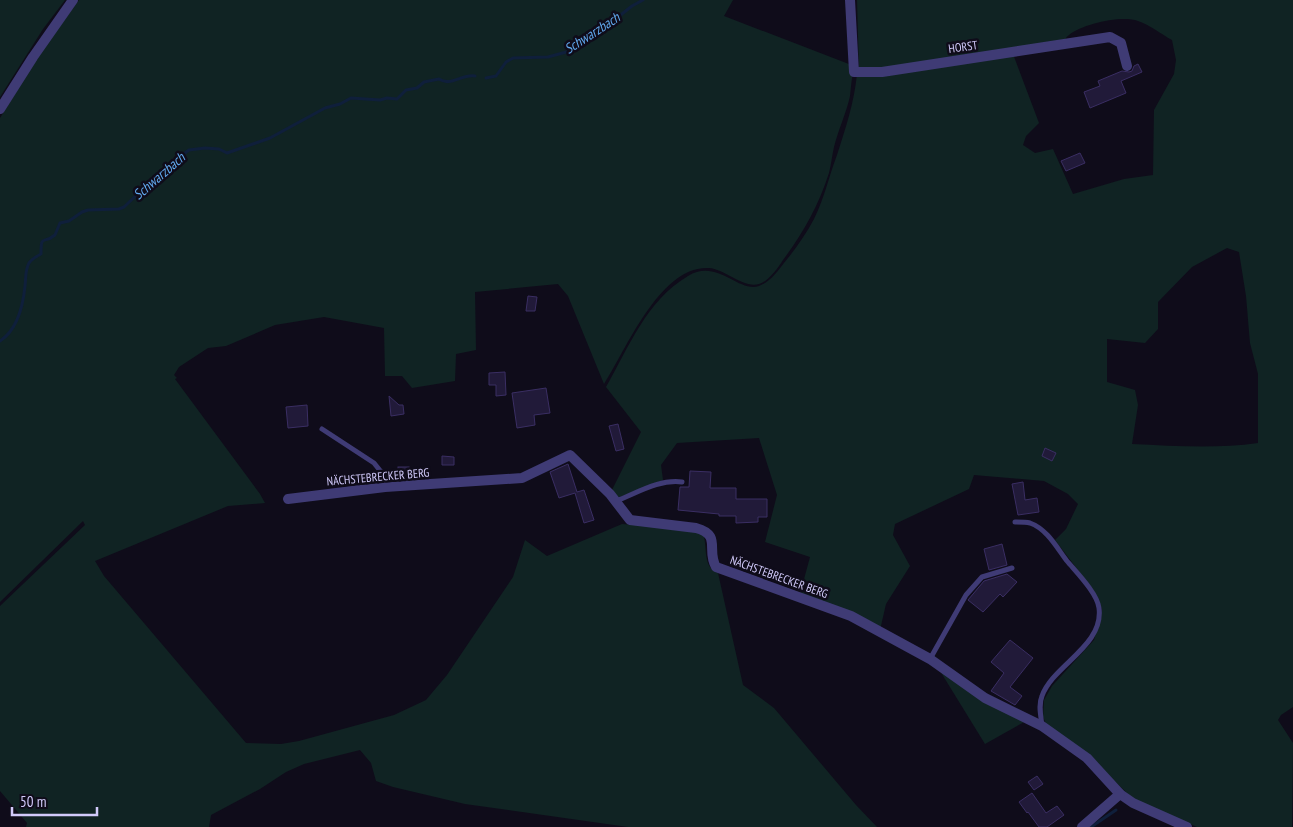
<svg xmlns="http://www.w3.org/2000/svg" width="1293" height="827" viewBox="0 0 1293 827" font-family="'PT Sans Narrow',sans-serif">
<rect width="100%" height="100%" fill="#0f0c1a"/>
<g fill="#102323" fill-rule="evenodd">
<polygon points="0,0 65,0 43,29 0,97"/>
<path d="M79,0H733L724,16L854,66C852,76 851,86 850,96C846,114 838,130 834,147C832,156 831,165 829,173C818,207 803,233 783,260C777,269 769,281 759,284C744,289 725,269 709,268C660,265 626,350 604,384L568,296L558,284L475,292L476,350L456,354L455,381L412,388L402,376H385L384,328L324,317L275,325L226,346L208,348L179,367L174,375L177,378L175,379L260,494L265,503L228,506L95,561L104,576L246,743L281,744L299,741L394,715L426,700L447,675L513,577L525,540L547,556L622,524L693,529L703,533C708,548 702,567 718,573L743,685L774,708L856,805L877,827H628L465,804L393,787L376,781L371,763L360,750L304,764L286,772L260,789L211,815L209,827H26L27,823L0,791V606L85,525L83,521L0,602V118L41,52Z"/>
<path d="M857,0H1293V707L1281,715L1278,720L1293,743L1292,827H1197L1133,799L1088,755L1047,726L1043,717L1044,700L1052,686L1094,640L1102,609L1094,591L1055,540L1066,529L1078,504L1068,494L1044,481L974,475L969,489L895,524L893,535L910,566L886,604L880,630L800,594L810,557L765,542L777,495L759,438L677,443L661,465L663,480L617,498L611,492L641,432L606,387C629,347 646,301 688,276C717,258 738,293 759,286C770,282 778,271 784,263C795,250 806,234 814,219C824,199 829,176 837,155C846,127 854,103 857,74L1013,54L1039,123L1026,136L1023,145L1035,153L1053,149L1073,194L1124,179L1153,175L1154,110L1174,74L1176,60L1172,40C1161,34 1150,25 1138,21C1121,15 1083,24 1069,35C1066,37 1064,41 1061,44L859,71ZM1227,248L1239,252L1246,296L1250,343L1258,374V443C1217,449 1173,446 1132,444L1138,405L1135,390L1107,382V339L1145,343L1158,329V302L1192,267Z"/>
<polygon points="937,666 1026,721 985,744"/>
</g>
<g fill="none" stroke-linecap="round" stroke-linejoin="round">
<g stroke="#0f1f3b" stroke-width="3">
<polyline points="486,78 496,76 506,62 513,58 548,57 570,51 600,26 613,21 632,6 643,0"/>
<path d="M0,341C17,330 23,306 25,286C26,278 25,270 29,263C32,259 37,256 41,254C41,233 43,245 55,235L60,223L69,221L82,212L88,210L119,209L124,207L166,167L189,150L205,148L219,149L227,153L270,138L325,108L340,104L351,98L380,100L387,98L397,99L406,90L417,88L424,82L439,79C451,87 461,74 475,76"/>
<polyline points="1091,827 1116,810"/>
</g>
</g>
<g fill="#211a39" stroke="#3a2e63">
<polygon points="1138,64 1142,72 1121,81 1126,93 1090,108 1084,92 1100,86 1098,81 1122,71 1129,72 1132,71 1134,66"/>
<polygon points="1080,153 1085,163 1066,171 1061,161"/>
<polygon points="528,296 537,297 535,311 526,311"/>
<polygon points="505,372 506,395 496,396 496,385 489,385 489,373"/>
<polygon points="546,388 550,413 534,415 535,425 517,428 512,393"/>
<polygon points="389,396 399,405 403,405 404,414 391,416"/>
<polygon points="307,405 308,426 288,428 286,407"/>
<polygon points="618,424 624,449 616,451 609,426"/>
<polygon points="1045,448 1056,453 1052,461 1042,456"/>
<polygon points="442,456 454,457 454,465 442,465"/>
<polygon points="568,464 577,492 584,490 594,520 584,523 575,493 559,498 550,472"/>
<rect x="398" y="467" width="11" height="12"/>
<polygon points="690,471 711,472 710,488 736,488 736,499 767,499 767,517 758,517 758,522 736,523 736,516 719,516 719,514 678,510 680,487 689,487"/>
<polygon points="1023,482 1025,500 1037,498 1039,512 1018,515 1012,484"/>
<polygon points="1002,544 1007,565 989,570 984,549"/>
<polygon points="1007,574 1017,582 1003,597 1000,594 983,612 968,600 984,581"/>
<polygon points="1010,640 1033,658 1010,687 1022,696 1015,705 991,691 1004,673 991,662"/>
<polygon points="1037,776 1043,784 1034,790 1028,782"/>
<polygon points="1032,793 1046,813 1057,806 1064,815 1047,827 1039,827 1028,812 1027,813 1019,802"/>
</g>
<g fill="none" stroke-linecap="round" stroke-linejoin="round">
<g stroke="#3f3b75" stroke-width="5">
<polyline points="322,429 374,463 382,473 385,487"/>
<path d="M616,501C637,493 659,479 682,482"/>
<path d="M1015,522C1020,522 1026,522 1030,523C1047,529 1057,548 1067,561C1077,573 1097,593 1099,608C1104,646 1053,665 1042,696C1038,705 1041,716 1042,726"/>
<polyline points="930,659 966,595 982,577 1012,568"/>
</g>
<g stroke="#3f3b75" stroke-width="10">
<polyline points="850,0 854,72 882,72 1110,37 1121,43 1127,66"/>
<polyline points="0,109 33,57 73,0"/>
<path d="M288,499L385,487L522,478L570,455L610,494L630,520L696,528C722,535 706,550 716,567L851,616L930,659L985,698L1042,726L1087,758L1120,794L1133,803L1187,827"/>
<polyline points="1082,827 1120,794"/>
</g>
</g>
<g text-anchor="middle" stroke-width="5" stroke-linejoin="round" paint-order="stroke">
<g font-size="12" fill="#d1cafa" stroke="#0f0c1a">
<text transform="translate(963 47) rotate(-8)" y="4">HORST</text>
<text transform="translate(378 477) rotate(-5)" y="4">NÄCHSTEBRECKER BERG</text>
<text transform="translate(779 577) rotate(20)" y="4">NÄCHSTEBRECKER BERG</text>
</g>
<g font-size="14" font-style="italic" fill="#62aaf0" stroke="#0f0c1a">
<text transform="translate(592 33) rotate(-33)" y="5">Schwarzbach</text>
<text transform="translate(159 176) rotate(-41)" y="5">Schwarzbach</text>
</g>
</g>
<path d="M12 807v8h85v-8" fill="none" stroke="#d1cafa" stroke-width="2.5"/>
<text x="20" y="807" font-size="15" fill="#d1cafa" stroke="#0f0c1a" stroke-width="4" paint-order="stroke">50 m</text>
</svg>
